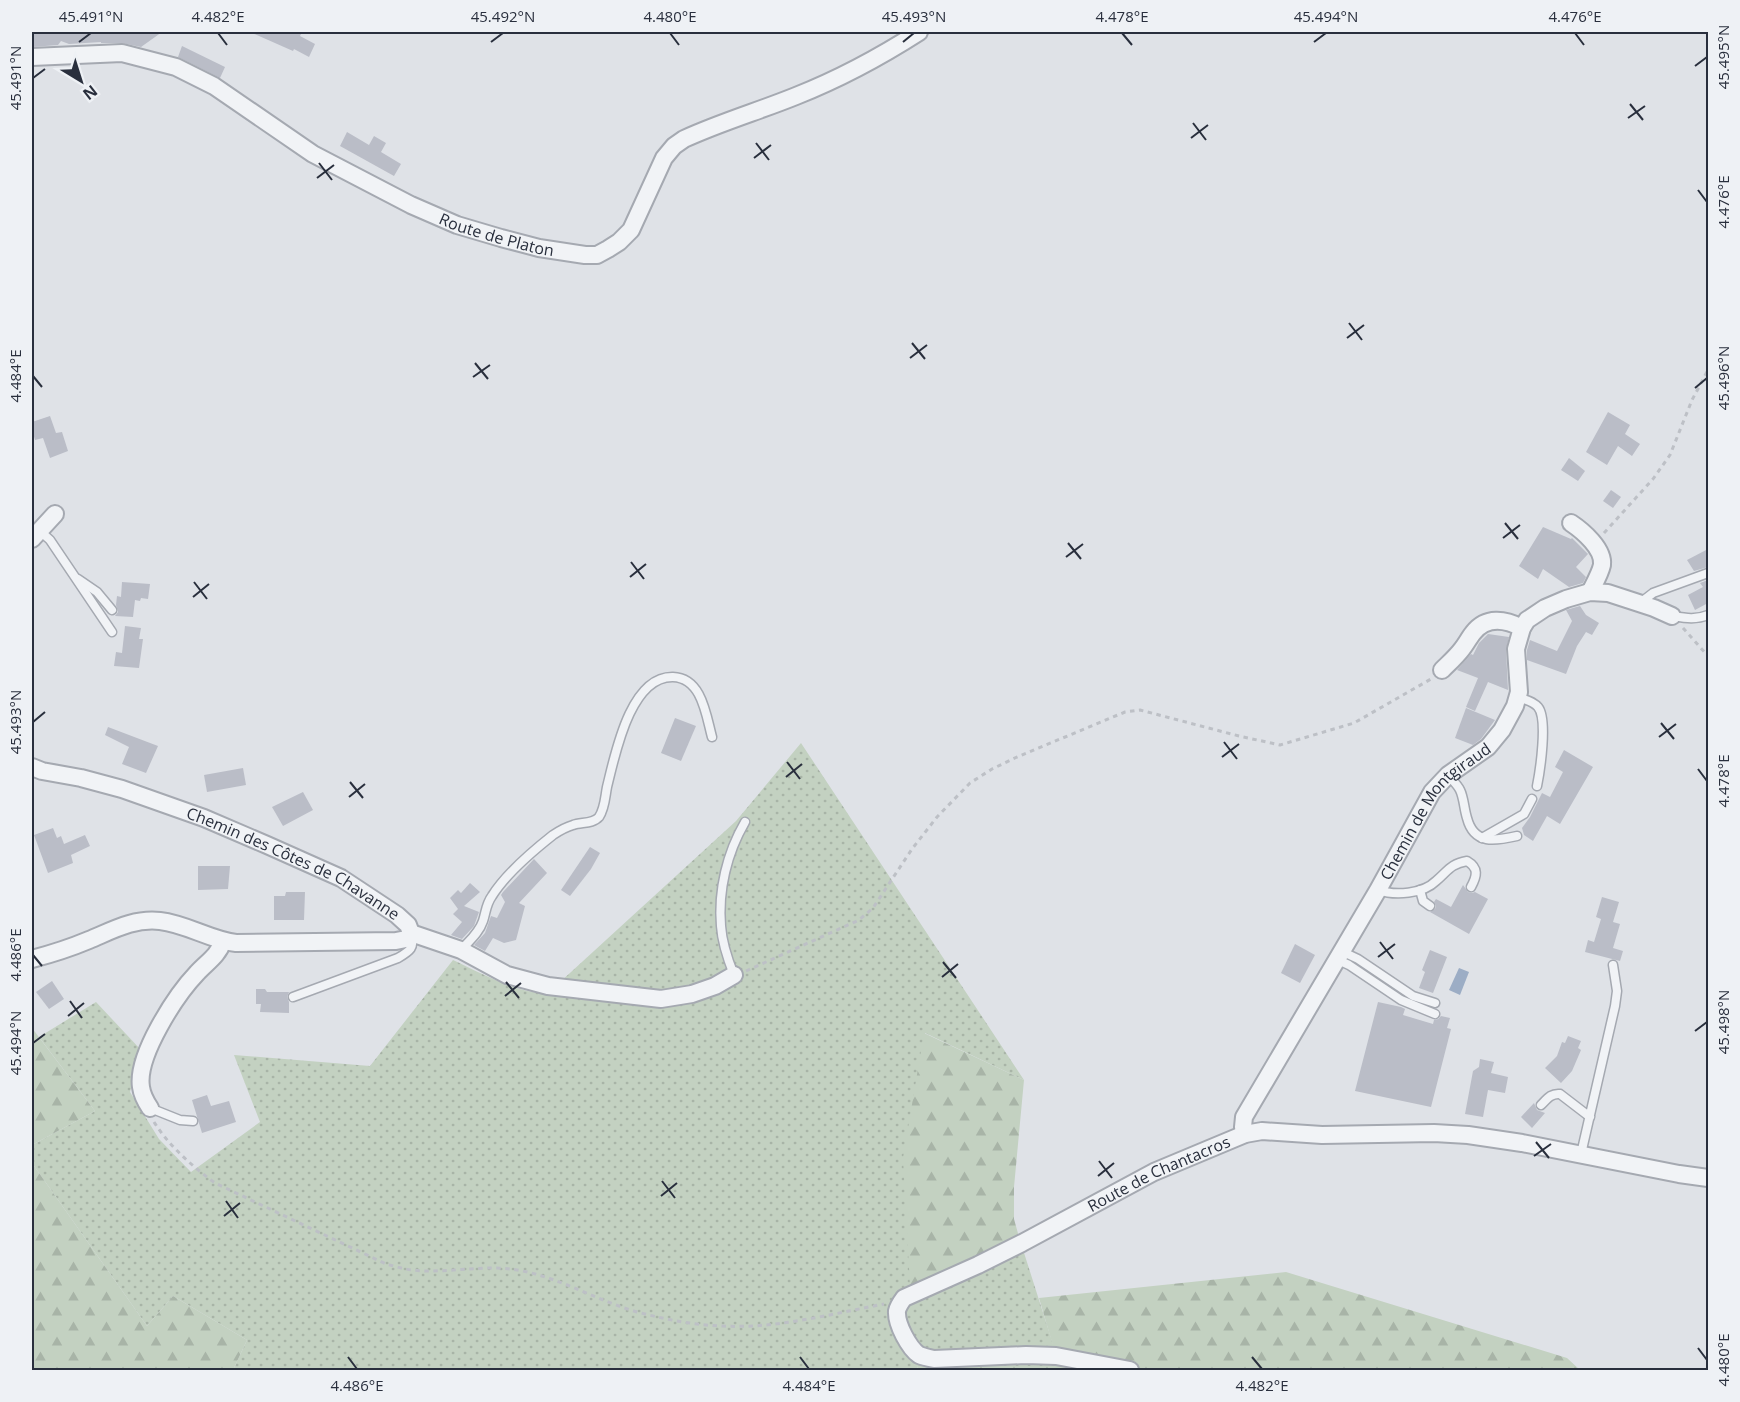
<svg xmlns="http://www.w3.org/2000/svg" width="1740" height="1402" viewBox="0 0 1740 1402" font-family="'Open Sans',sans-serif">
<defs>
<pattern id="green-dots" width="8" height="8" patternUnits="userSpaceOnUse" patternTransform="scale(1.5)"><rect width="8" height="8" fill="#c3d1c1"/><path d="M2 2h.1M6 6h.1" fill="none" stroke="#a8b4a7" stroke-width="1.8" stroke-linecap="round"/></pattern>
<pattern id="forest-firs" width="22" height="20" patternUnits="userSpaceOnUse" patternTransform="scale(1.5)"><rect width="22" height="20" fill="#c3d1c1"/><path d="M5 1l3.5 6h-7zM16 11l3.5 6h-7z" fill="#a8b4a7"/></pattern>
</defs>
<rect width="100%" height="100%" fill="#dfe2e7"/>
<path fill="url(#green-dots)" d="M801,743L1024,1080L925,1033L910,1286L1019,1237L1060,1366H917L918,1370H233L247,1340L173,1296L147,1326L32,1163V1145L95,1111L39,1037L96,1002L141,1050L130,1092L159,1139L191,1172L260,1122L234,1055L370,1066L453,960C483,974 514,992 547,994L736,821Z"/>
<g fill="url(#forest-firs)">
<polygon points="32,1028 95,1111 32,1145"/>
<polygon points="924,1033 1024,1080 1014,1187 1014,1219 1019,1237 910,1286 903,1158"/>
<polygon points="32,1163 147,1326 173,1296 247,1340 233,1370 32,1370"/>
<polygon points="1286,1272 1567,1358 1580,1370 918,1370 917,1366 1059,1366 1039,1298"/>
</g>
<polygon fill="#9cadc5" points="1459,968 1469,972 1460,995 1449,990"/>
<g fill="#babdc7">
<polygon points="32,32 162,32 141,47 122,43 101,43 101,42 69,44 61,41 58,45 32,47"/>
<polygon points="250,32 294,32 301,34 300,36 315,44 309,57 294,49 293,51"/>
<polygon points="182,46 225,67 220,78 178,57"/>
<polygon points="347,132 369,145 374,136 386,143 381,152 401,164 394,176 340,146"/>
<polygon points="1608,412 1630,425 1625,434 1640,444 1632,456 1618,446 1607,465 1586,452"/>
<polygon points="50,416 56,433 62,432 68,451 50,458 43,438 35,440 32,430 32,422"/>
<polygon points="1569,458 1585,471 1578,481 1561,470"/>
<polygon points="1611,490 1621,497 1613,508 1603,501"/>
<polygon points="1543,527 1571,539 1572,538 1588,554 1576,567 1586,577 1583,583 1569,587 1543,569 1538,579 1519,566"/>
<polygon points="1708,549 1708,567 1694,571 1687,560"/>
<polygon points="1708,580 1708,603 1695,610 1688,595 1703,587 1700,583"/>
<polygon points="122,582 150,584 148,599 141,598 140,601 135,600 133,617 115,616 118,612 116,605 117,596 121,597"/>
<polygon points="1580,606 1586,615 1599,623 1592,635 1586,632 1577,646 1566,674 1527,660 1527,650 1530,640 1557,651 1572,621 1566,610"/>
<polygon points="125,626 141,628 139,639 143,639 139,668 114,666 116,652 122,653"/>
<polygon points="1488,634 1509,637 1506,650 1508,690 1488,682 1475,711 1466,707 1478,678 1457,670 1471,654 1473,655 1479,643"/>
<polygon points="1466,708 1495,720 1481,739 1473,745 1455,738"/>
<polygon points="675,718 696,726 681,761 661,753"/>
<polygon points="108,727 158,746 146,773 122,764 129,747 105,735"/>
<polygon points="1564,750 1593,767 1560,824 1547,816 1533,841 1524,835 1522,828 1530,817 1542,793 1550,797 1563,772 1555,767"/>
<polygon points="243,768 246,785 207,792 204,775"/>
<polygon points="303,792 313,810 283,826 272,807"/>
<polygon points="53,828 57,838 61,836 64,844 85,835 90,846 71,855 73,863 48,873 34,835"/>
<polygon points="590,847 600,853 591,869 570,896 561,890"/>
<polygon points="534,859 547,873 519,903 525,906 516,940 504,943 493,938 485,951 474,945 485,933 491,916 497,918 505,902 501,895 503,892"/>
<polygon points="198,866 230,866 228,889 198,890"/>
<polygon points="470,883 480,892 464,906 479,912 474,926 462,939 451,935 462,922 453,914 458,909 450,898 458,890 461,893"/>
<polygon points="1463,885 1468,892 1472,893 1475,892 1488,899 1469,934 1430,912 1435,909 1436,906 1434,902 1436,899 1451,907"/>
<polygon points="286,892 305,892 304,920 274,920 274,896 285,896"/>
<polygon points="1602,897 1619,902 1613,922 1620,924 1613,948 1623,951 1620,961 1585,952 1588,940 1594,942 1601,919 1596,917"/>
<polygon points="1295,944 1315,955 1300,983 1281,973"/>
<polygon points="1430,950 1447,957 1433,993 1419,988 1425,972 1422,970"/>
<polygon points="52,981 64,999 49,1009 36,992"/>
<polygon points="256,989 265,989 267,992 289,992 287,997 289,1002 289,1013 260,1012 261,1004 256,1004"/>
<polygon points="1378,1002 1401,1007 1405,1009 1403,1015 1433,1024 1434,1020 1438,1019 1441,1016 1450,1018 1447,1028 1451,1029 1431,1107 1355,1091"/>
<polygon points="1568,1036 1581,1041 1578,1048 1581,1050 1572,1071 1561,1083 1545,1068 1557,1056 1562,1042 1565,1043"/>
<polygon points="1480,1059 1494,1062 1491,1073 1508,1077 1505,1093 1488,1090 1483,1117 1465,1114 1473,1071 1479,1067"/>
<polygon points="207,1095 211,1106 229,1101 236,1122 202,1133 192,1100"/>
<polygon points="1534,1103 1537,1110 1545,1113 1532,1128 1521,1117"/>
</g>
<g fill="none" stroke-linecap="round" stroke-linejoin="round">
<defs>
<g id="service">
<polyline points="40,531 50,540 112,632"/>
<polyline points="78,579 97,592 112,610"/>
<polyline points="1640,603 1653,593 1708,573"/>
<path d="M1672,616C1685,618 1696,620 1708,615"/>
<path d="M1517,697C1524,699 1533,701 1538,707C1548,719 1540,771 1537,786"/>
<path d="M1448,775C1452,780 1457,784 1460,790C1464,798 1464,809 1467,818C1474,845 1495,841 1517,836"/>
<polyline points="1482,838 1524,814 1532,799"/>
<path d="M1378,890C1395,896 1423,894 1436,881C1448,871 1450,864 1467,861C1479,868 1477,876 1471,887"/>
<polyline points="1420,890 1423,901 1430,906"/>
<path d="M461,950C469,941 479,933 483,921C486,912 486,904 492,896C505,875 534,850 553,835C559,831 566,827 573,825C581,822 593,824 599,817C605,808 605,797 607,787C615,755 630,676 673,677C702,678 706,715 712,737"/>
<polyline points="1341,951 1358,959 1413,996 1435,1003"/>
<polyline points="1336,959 1349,965 1401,1000 1435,1014"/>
<path d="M734,975C728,960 722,942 721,926C718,890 727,853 745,822"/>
<path d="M293,997L398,958C410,951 415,948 411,934"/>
<path d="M1541,1105C1547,1099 1551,1093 1560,1094L1590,1117"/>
<polyline points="150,1108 180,1120 193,1121"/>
<polyline points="1581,1154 1615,1006 1617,991 1613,965"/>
</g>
<g id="minor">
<path id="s1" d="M32,57L122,53L176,67L214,86L313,154L411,205L457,225L501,238L539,248L585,255H597L608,249L619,242L631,230L664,158L674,146L684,139C721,122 759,111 796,96C839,79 880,57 919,32"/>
<path d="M1571,523C1583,531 1604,549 1602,565C1600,574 1594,584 1590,592"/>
<polyline points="32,539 55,514"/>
<path d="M1442,670C1449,663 1456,657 1462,649C1466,644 1469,638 1473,633C1486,616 1505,619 1522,628"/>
<path id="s2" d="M32,767L42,771L81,778L122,789L204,818L267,845L341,878L397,915L408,925L411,933L406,939L396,941L236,943C210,940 187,924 160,921C134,918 113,930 89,940C70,948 51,954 32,959"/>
<polyline points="411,933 461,950 507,975 548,986 661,999 692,994 715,986 734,975"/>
<path d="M150,1108C146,1102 142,1095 141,1087C136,1056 176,995 197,973C207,962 218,956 223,941"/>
<path id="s3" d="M1245,1134L1243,1127L1244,1117L1378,890L1432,792L1448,775L1488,747L1502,730L1515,706L1519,692L1516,649L1522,628L1527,620L1545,608L1566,599L1590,592L1608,593L1654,608L1672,616"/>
<path id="s4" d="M1130,1370L1056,1356L1026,1355L934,1359C929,1358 924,1357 919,1355C909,1348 896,1324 897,1311C898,1306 901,1302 904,1298L978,1265L1022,1243L1154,1172L1245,1134L1262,1131L1322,1135L1434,1133L1468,1135L1522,1143L1679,1174L1708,1178"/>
</g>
</defs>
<use href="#service" stroke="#a5a9b1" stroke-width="11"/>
<use href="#minor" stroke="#a5a9b1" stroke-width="20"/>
<g stroke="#bdc0c6" stroke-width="3" stroke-dasharray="4.5 4.5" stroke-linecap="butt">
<polyline points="1604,533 1653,479 1670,455 1692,400 1708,370"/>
<polyline points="1683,628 1708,656"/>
<polyline points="746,971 859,920 873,908 912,849 937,817 970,783 992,769 1017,757 1125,712 1140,710 1239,736 1280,745 1354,723 1431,679"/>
<path d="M154,1122C169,1146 192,1166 215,1183L386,1264C394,1266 403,1269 412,1270C447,1274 482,1264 517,1270C560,1277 599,1302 641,1313C668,1320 695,1325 722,1326C776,1329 831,1314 884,1304"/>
</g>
<use href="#service" stroke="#f1f3f6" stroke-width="8"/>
<use href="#minor" stroke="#f1f3f6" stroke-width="16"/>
</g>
<path fill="none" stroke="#292f3d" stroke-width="2" d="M218,33L227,45M670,33L679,45M1122,33L1132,45M1575,33L1584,45M79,42L91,33M491,42L503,33M903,42L914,33M1314,42L1326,33M1695,66L1707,57M33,78L45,69M1630,104L1643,120M1628,118L1645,106M1193,123L1206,140M1191,138L1208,125M756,143L769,160M754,158L771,145M319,163L332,180M317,178L334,165M1698,190L1707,202M1349,323L1362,340M1347,338L1364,325M912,343L925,359M910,358L927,345M475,363L488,379M33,376L42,387M473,377L490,365M1695,388L1707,378M1505,523L1518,539M1503,538L1520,525M1068,543L1081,559M1066,557L1083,544M631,562L644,579M630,577L646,564M194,582L207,599M193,597L209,584M33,722L45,712M1661,723L1674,739M1659,737L1676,724M1224,742L1237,759M1222,757L1239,744M787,762L800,779M1698,769L1707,781M786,777L802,764M350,782L363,798M349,797L365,784M1380,942L1393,959M33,955L42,966M1378,957L1395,944M943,962L956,978M942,977L958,964M506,982L519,998M505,996L521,983M70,1001L82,1018M68,1016L84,1003M1695,1031L1707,1022M33,1043L45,1034M1536,1142L1549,1158M1534,1156L1551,1144M1099,1161L1112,1178M1098,1176L1114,1163M662,1181L675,1198M661,1196L677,1183M226,1201L238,1218M224,1216L240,1203M1698,1348L1707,1360M348,1357L357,1369M800,1357L809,1369M1252,1357L1262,1369"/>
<g text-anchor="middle" stroke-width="5" stroke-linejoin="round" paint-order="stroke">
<g font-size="16" fill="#292f3d" stroke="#eef1f5">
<text dy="6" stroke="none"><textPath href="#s1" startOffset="510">Route de Platon</textPath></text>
<text dy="6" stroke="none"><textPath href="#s3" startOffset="380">Chemin de Montgiraud</textPath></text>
<text dy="6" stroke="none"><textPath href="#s2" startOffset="280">Chemin des Côtes de Chavanne</textPath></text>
<text dy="6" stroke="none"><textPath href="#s4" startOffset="562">Route de Chantacros</textPath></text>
</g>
</g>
<rect width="1740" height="1402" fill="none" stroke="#eef1f5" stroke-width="66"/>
<g transform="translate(81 81) rotate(142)" stroke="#eef1f5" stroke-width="4.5" paint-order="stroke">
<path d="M0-4.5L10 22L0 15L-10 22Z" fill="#292f3d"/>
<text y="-9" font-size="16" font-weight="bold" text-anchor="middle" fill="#292f3d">N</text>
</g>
<rect x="33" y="33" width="1674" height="1336" fill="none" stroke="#292f3d" stroke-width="2"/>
<g font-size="15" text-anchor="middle" fill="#292f3d">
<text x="91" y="22">45.491°N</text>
<text x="218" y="22">4.482°E</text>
<text x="503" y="22">45.492°N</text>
<text x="670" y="22">4.480°E</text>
<text x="914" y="22">45.493°N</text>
<text x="1122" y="22">4.478°E</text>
<text x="1326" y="22">45.494°N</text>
<text x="1575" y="22">4.476°E</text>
<text transform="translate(1724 57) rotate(-90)" y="5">45.495°N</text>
<text transform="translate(16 78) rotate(-90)" y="5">45.491°N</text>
<text transform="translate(1724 202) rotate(-90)" y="5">4.476°E</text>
<text transform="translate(16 376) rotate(-90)" y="5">4.484°E</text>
<text transform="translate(1724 378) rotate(-90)" y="5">45.496°N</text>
<text transform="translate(16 722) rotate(-90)" y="5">45.493°N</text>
<text transform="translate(1724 781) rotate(-90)" y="5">4.478°E</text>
<text transform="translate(16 955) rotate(-90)" y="5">4.486°E</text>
<text transform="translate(1724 1022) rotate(-90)" y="5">45.498°N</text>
<text transform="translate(16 1043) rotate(-90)" y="5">45.494°N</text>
<text transform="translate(1724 1360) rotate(-90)" y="5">4.480°E</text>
<text x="357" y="1391">4.486°E</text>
<text x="809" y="1391">4.484°E</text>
<text x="1262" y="1391">4.482°E</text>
</g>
</svg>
